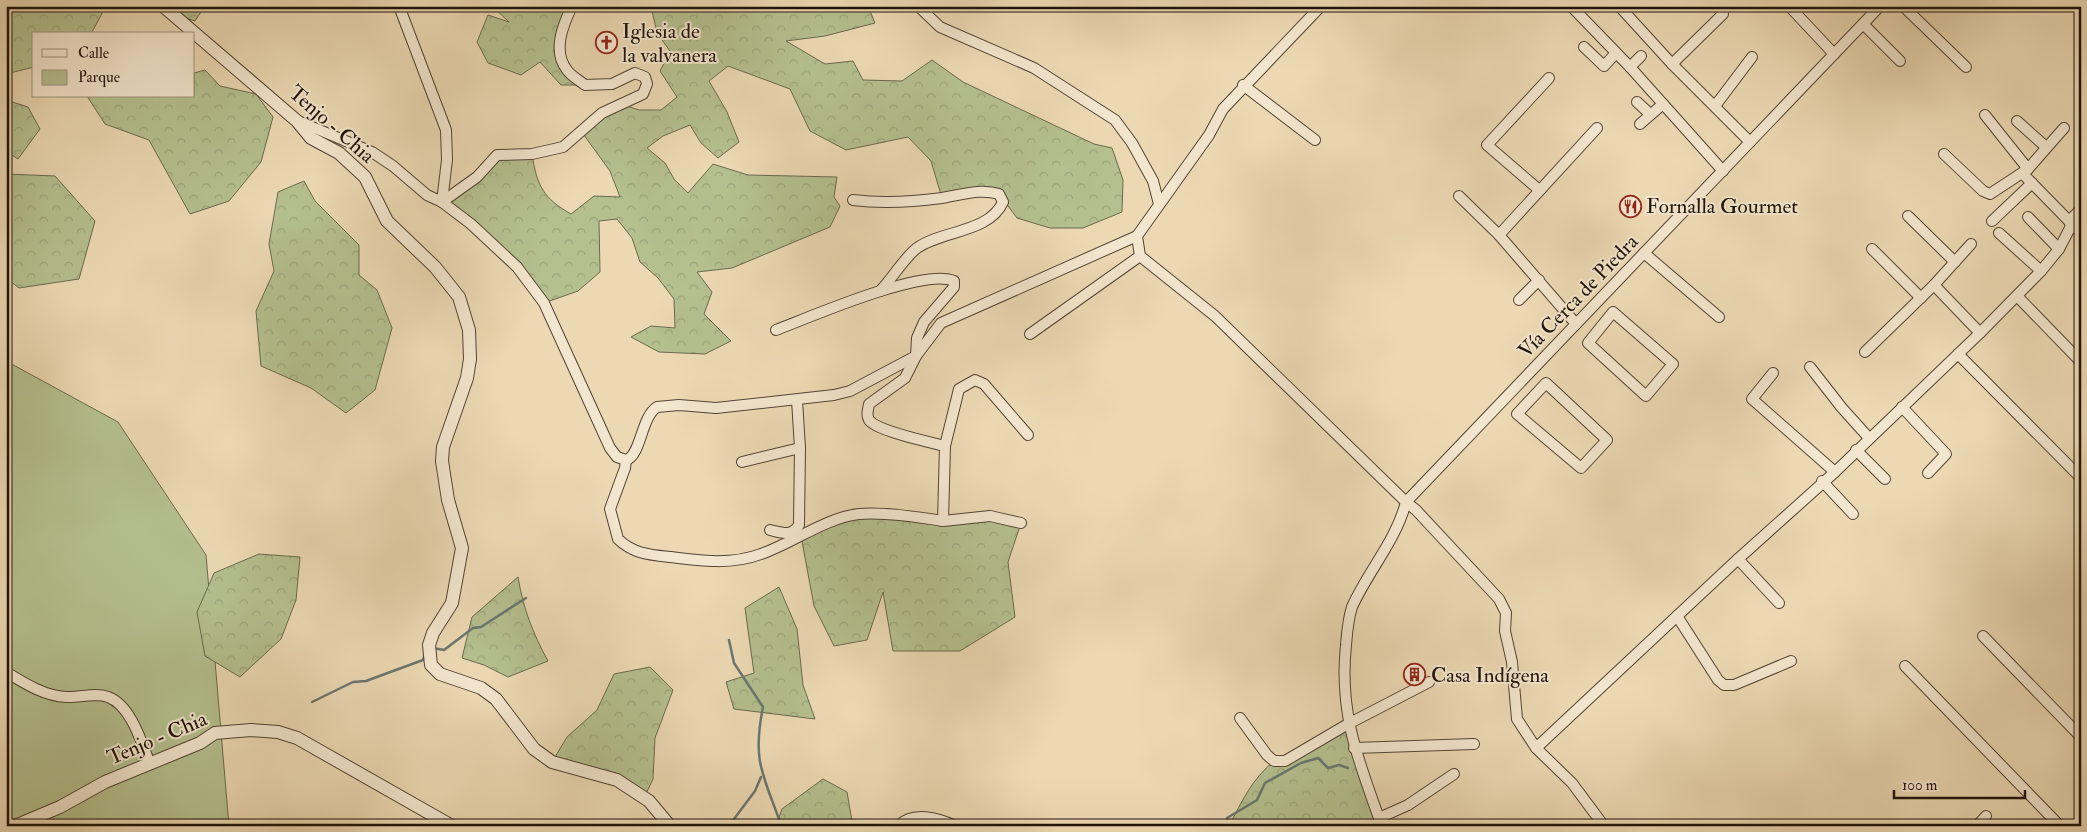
<svg xmlns="http://www.w3.org/2000/svg" width="2087" height="832" viewBox="0 0 2087 832" font-family="'IM FELL Double Pica',serif">
<defs>
<pattern id="forest-crowns" width="20" height="18" patternUnits="userSpaceOnUse" patternTransform="scale(1.25)"><rect width="20" height="18" fill="#b5c08f"/><path d="M2 6a3 3 0 1 1 6 0M12 15a3 3 0 1 1 6 0" fill="none" stroke="#9ba47a"/></pattern>
</defs>
<rect width="100%" height="100%" fill="#ecd9b3"/>
<filter id="stains"><feTurbulence type="fractalNoise" baseFrequency=".004" numOctaves="4"/><feColorMatrix values="0 0 0 0 .2 0 0 0 0 .09 0 0 0 0 .02 0 0 0 .5 -.17"/></filter>
<radialGradient id="worn" r=".72"><stop offset=".6" stop-color="#630" stop-opacity="0"/><stop offset="1" stop-color="#630" stop-opacity=".3"/></radialGradient>
<polygon fill="#b5c08f" stroke="#6a6a4c" points="6,361 118,422 206,555 229,826 6,826"/>
<g fill="url(#forest-crowns)" stroke="#6a6a4c">
<polygon points="6,6 106,6 91,34 34,34 34,67 6,74"/>
<polygon points="165,6 205,6 195,21 182,17"/>
<polygon points="492,6 572,6 561,31 566,69 585,85 561,85 540,62 521,75 488,63 477,42 488,15 509,22"/>
<path d="M651,6H868L875,23L825,36L786,41L825,64L853,61L863,80L902,81L932,60L963,82L1094,144L1112,148L1123,180L1122,212L1083,228H1050L1017,218L999,194L942,198L931,161L908,137L846,150L810,131L790,89L728,66L709,81L727,112L739,142L718,158L701,143L690,125L663,136L647,148L665,163L674,179L688,193L713,164L748,175L837,177L834,197L840,206L830,227L732,268L697,272L712,292L704,314L731,341L705,354L659,352L631,337L651,326L675,328L674,299L658,278L640,262L632,238L617,219L599,221L600,272L578,291L544,303L517,267L442,202L497,155L532,154C537,186 543,198 571,214L594,196L620,197L610,171L581,131L621,104L639,110H661L677,97L660,71L670,51L657,33Z"/>
<polygon points="205,70 220,86 256,94 273,117 261,162 229,201 190,214 149,140 105,124 87,96 194,96 194,73"/>
<polygon points="6,100 28,107 40,129 18,159 6,151"/>
<polygon points="6,174 55,176 95,221 79,279 19,288 6,278"/>
<polygon points="304,181 315,201 359,245 359,275 377,290 392,328 375,390 346,413 311,388 261,366 256,311 274,271 269,244 278,192"/>
<polygon points="990,516 1021,523 1008,562 1015,617 960,651 893,651 883,592 867,640 834,646 814,606 801,536 843,518"/>
<polygon points="259,554 300,557 296,600 281,639 240,677 205,656 197,612 214,573"/>
<path d="M518,577C523,608 533,634 548,661L508,677L484,665L462,658L472,617Z"/>
<polygon points="779,587 797,629 803,685 815,719 734,709 726,682 754,673 745,608"/>
<polygon points="650,667 673,690 655,738 653,779 644,798 637,792 552,762 567,737 597,710 614,674"/>
<path d="M1348,724L1379,826H1229C1242,801 1252,779 1274,761Z"/>
<polygon points="823,779 847,792 852,821 838,826 776,826 782,809"/>
</g>
<g fill="none" stroke-linecap="round" stroke-linejoin="round">
<g stroke="#697771" stroke-width="2.5">
<path d="M729,640L734,663L763,707C752,761 763,774 780,822L779,826"/>
<polyline points="433,648 444,650 473,628 481,627 526,598"/>
<polyline points="312,702 353,682 366,681 423,660 425,654"/>
<polyline points="780,822 787,826"/>
<polyline points="731,823 755,791 761,777"/>
<polyline points="1228,826 1227,818 1257,800 1265,783 1301,763 1318,758 1328,768 1339,765 1348,768"/>
</g>
<defs>
<g id="minor">
<polyline points="399,6 446,130 447,160 442,202"/>
<polyline points="918,6 940,27 1034,68 1115,120 1132,143 1153,181 1159,204"/>
<polyline points="1321,6 1223,109 1209,135 1137,236 1140,256 1215,316 1406,502 1416,510 1499,599 1506,613 1505,631 1512,662 1517,719 1536,748 1572,783 1604,826"/>
<polyline points="1571,6 1630,67 1723,171"/>
<polyline points="1619,6 1672,64 1750,142"/>
<polyline points="1789,6 1834,54"/>
<polyline points="1903,6 1966,67"/>
<polyline points="1863,24 1900,61"/>
<polyline points="1584,47 1604,66 1616,53"/>
<polyline points="1672,64 1723,14"/>
<polyline points="1630,67 1641,56"/>
<polyline points="1243,85 1315,140"/>
<polyline points="1637,102 1650,114"/>
<polyline points="1715,106 1752,57"/>
<polyline points="1985,115 2028,169"/>
<path d="M298,121L372,152L393,166L427,195L442,202L471,224L517,267L544,303L610,448L617,457L626,460C641,456 641,417 657,407L679,405L716,408L834,395L850,391L916,356L941,323L1137,236"/>
<polyline points="2017,121 2046,147"/>
<polyline points="1640,124 1663,104"/>
<polyline points="1944,154 1983,191 1990,194 2028,169 2064,128"/>
<polyline points="2023,174 2069,221"/>
<polyline points="1538,189 1487,145 1549,78"/>
<polyline points="1459,196 1499,235"/>
<path d="M853,200C883,204 912,202 942,198C961,195 980,188 999,194L1003,202C989,233 942,230 917,248C903,259 892,279 880,291"/>
<path d="M442,202L477,177L497,155L532,154L563,147L602,113L643,94L647,84L645,77L635,73L612,84L585,85C579,80 571,76 567,70C552,51 563,25 572,6"/>
<polyline points="1908,216 1955,262"/>
<polyline points="2028,217 2059,249"/>
<polyline points="1992,221 2032,183"/>
<polyline points="2071,226 2081,231"/>
<polyline points="1999,233 2041,271"/>
<polyline points="1872,249 1921,298"/>
<polyline points="1644,253 1719,317"/>
<polyline points="1934,285 1980,333"/>
<polyline points="2017,296 2081,362"/>
<polyline points="1519,300 1539,280"/>
<polygon points="1613,312 1673,364 1646,396 1588,343"/>
<polyline points="1576,324 1499,235 1597,128"/>
<polyline points="1030,334 1140,256"/>
<polyline points="1865,352 1934,285 1971,244"/>
<polyline points="1958,354 2081,478"/>
<polyline points="1810,367 1842,408 1869,438"/>
<polyline points="1773,373 1752,399 1835,472"/>
<polygon points="1546,383 1607,440 1581,468 1517,414"/>
<polyline points="1902,407 1946,454 1928,473"/>
<polyline points="945,446 959,389 975,380 984,384 1028,435"/>
<polyline points="1856,450 1885,479"/>
<path d="M626,460L625,468L610,509L618,539C633,554 651,555 671,557C701,561 732,565 761,554C793,543 825,518 859,514C884,512 918,517 943,521L945,446C929,442 877,431 869,420C866,415 868,410 869,404L905,378L916,356L917,338L924,322L954,287V281C925,267 810,317 776,330"/>
<polyline points="742,462 800,448"/>
<polyline points="1822,481 1853,514"/>
<polyline points="1406,502 1880,6"/>
<polyline points="943,521 990,516 1021,523"/>
<path d="M770,530C783,533 791,537 799,525L800,448L797,400"/>
<polyline points="1738,559 1779,603"/>
<polyline points="1677,616 1718,680 1724,685 1734,685 1791,661"/>
<polyline points="1983,636 2081,737"/>
<polyline points="1905,666 2060,826"/>
<path d="M6,672C24,683 44,696 66,697C79,698 95,692 108,697C131,705 142,744 150,764"/>
<polyline points="1240,718 1267,755 1274,761 1285,761 1348,724 1429,682"/>
<polyline points="1354,748 1474,744"/>
<polyline points="1536,748 1738,559 1835,472 1980,333 2041,271 2059,249 2071,226 2069,221 2081,209"/>
<polyline points="1379,818 1408,805 1454,774"/>
<path d="M1379,826V818C1357,757 1339,711 1346,645C1347,632 1348,619 1352,607C1368,571 1396,541 1406,502"/>
<polyline points="1977,826 1986,816"/>
<polyline points="2077,826 2081,822"/>
</g>
<g id="tertiary">
<polyline points="163,6 297,121 311,138 339,153 365,177 387,221 435,267 459,297 469,330 470,359 467,378 443,447 442,461 448,500 462,548 452,603 433,633 429,645 431,665 440,674 481,688 496,699 534,749 552,762 617,780 649,801 670,826"/>
<polyline points="15,826 60,807 105,782 200,743 215,733 251,730 278,732 297,738 452,826"/>
<path d="M900,826C913,812 938,819 953,826"/>
</g>
</defs>
<use href="#minor" stroke="#524434" stroke-width="12"/>
<use href="#tertiary" stroke="#524434" stroke-width="14"/>
<use href="#minor" stroke="#f3e6ce" stroke-width="10"/>
<use href="#tertiary" stroke="#f3e6ce" stroke-width="12"/>
</g>
<defs>
<symbol id="church-ring" viewBox="-11 -11 22 22"><circle r="9.5" fill="#f3e6ce" stroke="#8f2418" stroke-width="1.5"/><path d="M-1.2-6h2.4v3.5h3.3v2.4h-3.3V6h-2.4V-.1h-3.3v-2.4h3.3Z" fill="#8f2418"/></symbol>
<symbol id="restaurant-ring" viewBox="-11 -11 22 22"><circle r="9.5" fill="#f3e6ce" stroke="#8f2418" stroke-width="1.5"/><path d="M-5-6h1v4h1v-4h1v4h1v-4h1v5L-1.5 .5V6h-2V.5L-5-1ZM5-6V6H3V1.5H1.5Q1.5-4 5-6Z" fill="#8f2418"/></symbol>
<symbol id="building-ring" viewBox="-11 -11 22 22"><circle r="9.5" fill="#f3e6ce" stroke="#8f2418" stroke-width="1.5"/><path d="M-4-6H4V6H1V3H-1V6H-4ZM-2.5-4.3h1.7v1.8h-1.7ZM.8-4.3h1.7v1.8H.8ZM-2.5-1h1.7V.8h-1.7ZM.8-1h1.7V.8H.8Z" fill="#8f2418"/></symbol>
</defs>
<g fill-rule="evenodd">
<use href="#church-ring" x="594" y="30" width="25" height="25"/>
<use href="#restaurant-ring" x="1618" y="194" width="25" height="25"/>
<use href="#building-ring" x="1402" y="662" width="25" height="25"/>
</g>
<g text-anchor="middle" stroke-width="4" stroke-linejoin="round" paint-order="stroke">
<g font-size="21" fill="#1f130a" stroke="#f3e6ce" text-anchor="start">
<text x="622" y="38">Iglesia de<tspan x="622" dy="24">la valvanera</tspan></text>
<text x="1646" y="213">Fornalla Gourmet</text>
<text x="1431" y="682">Casa Indígena</text>
</g>
<g font-size="21" fill="#1f130a" stroke="#f3e6ce">
<text transform="translate(332 124) rotate(41)" y="7">Tenjo - Chia</text>
<text transform="translate(1578 296) rotate(-46)" y="7">Vía Cerca de Piedra</text>
<text transform="translate(157 738) rotate(-23)" y="7">Tenjo - Chia</text>
</g>
</g>
<rect width="2087" height="832" fill="none" stroke="#ecd9b3" stroke-width="25"/>
<rect x="8" y="8" width="2072" height="817" fill="none" stroke="#1f130a" stroke-width="2.5"/>
<rect x="12" y="12" width="2062" height="807" fill="none" stroke="#1f130a"/>
<rect x="32" y="32" width="162" height="65" fill="#f3e6ce" stroke="#9e9280"/>
<rect x="42" y="49" width="25" height="8" fill="#f3e6ce" stroke="#9e9280"/>
<text x="78" y="58" font-size="15" fill="#1f130a">Calle</text>
<rect x="42" y="70" width="25" height="15" fill="#b5c08f" stroke="#9e9280"/>
<text x="78" y="82" font-size="15" fill="#1f130a">Parque</text>
<path d="M1894 790v8h131v-8" fill="none" stroke="#1f130a" stroke-width="2.5"/>
<text x="1902" y="790" font-size="15" fill="#1f130a" stroke="#f3e6ce" stroke-width="4" paint-order="stroke">100 m</text>
<rect width="100%" height="100%" filter="url(#stains)"/>
<rect width="100%" height="100%" fill="url(#worn)"/>
</svg>
